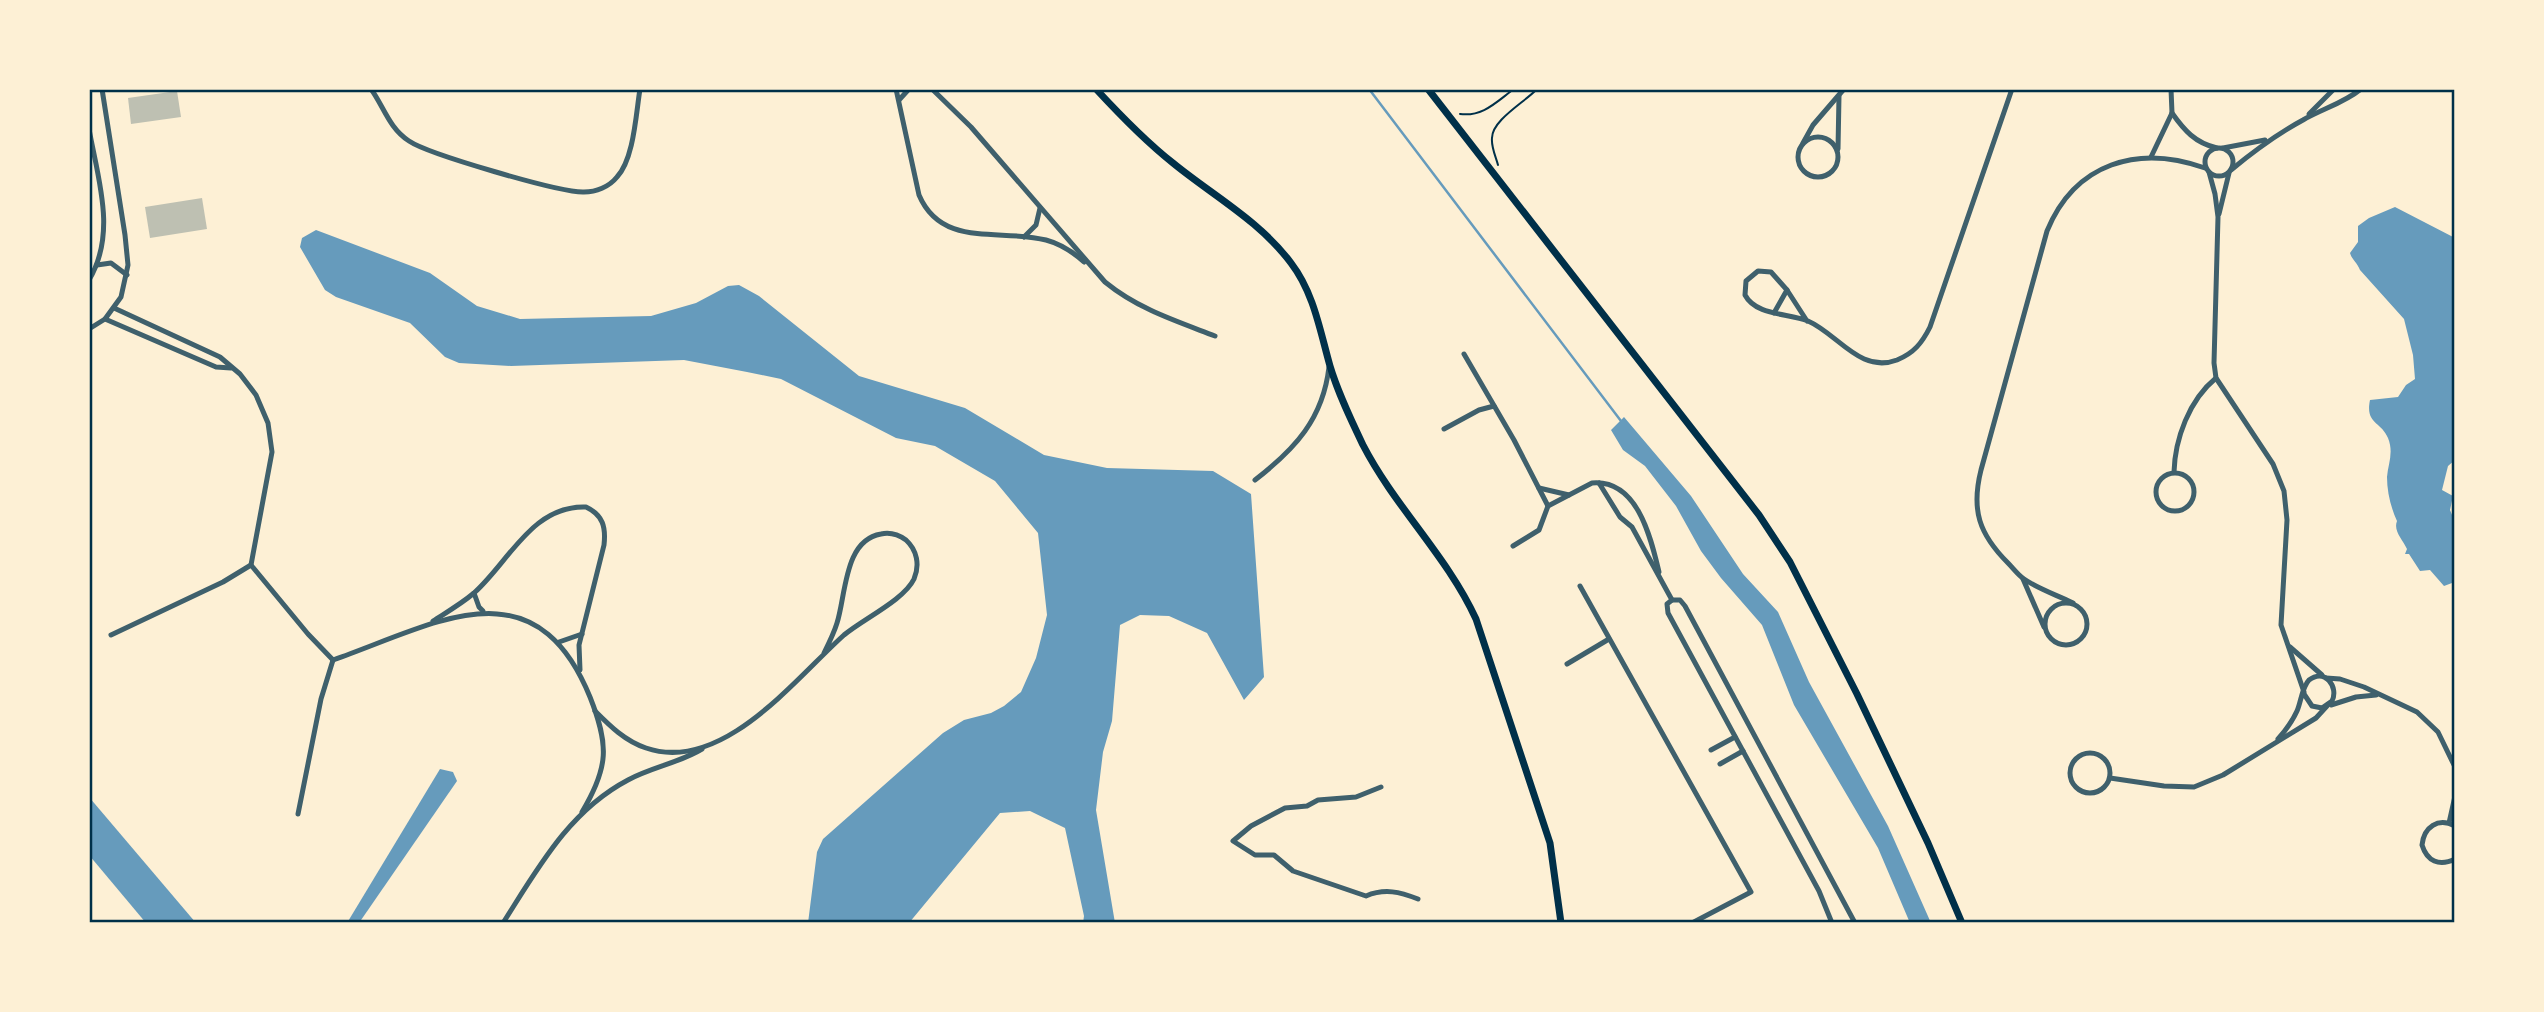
<svg xmlns="http://www.w3.org/2000/svg" width="2544" height="1012" viewBox="0 0 2544 1012" font-family="Figtree,sans-serif">
<rect width="100%" height="100%" fill="#fdf0d5"/>
<g fill="#669bbc">
<path d="M2395,207L2455,238V460L2448,466L2442,490L2453,496L2450,510L2455,522V588L2452,583L2444,586L2430,570L2420,571L2409,554H2405L2407,549C2403,540 2393,531 2397,521C2391,508 2387,492 2387,477C2388,464 2394,453 2388,438C2381,421 2365,424 2370,400L2398,397L2406,385L2415,379L2413,355L2404,319L2360,270C2357,262 2352,260 2350,253L2358,242V226L2369,218Z"/>
<polygon points="316,230 430,273 477,306 520,319 651,316 696,303 728,286 739,285 759,296 859,376 965,408 1044,455 1107,468 1213,471 1251,494 1264,677 1244,700 1207,633 1169,616 1140,615 1120,625 1112,721 1103,752 1096,810 1115,923 1083,923 1084,916 1065,828 1030,811 1000,813 909,923 808,923 817,852 823,839 943,733 964,720 991,713 1004,706 1021,692 1036,658 1047,615 1038,533 995,481 935,446 896,438 781,379 747,372 684,360 511,366 459,363 445,357 410,323 336,297 325,290 300,247 302,238"/>
<polygon points="1624,417 1691,496 1743,574 1778,612 1809,682 1888,826 1931,923 1910,923 1878,848 1794,705 1762,625 1721,578 1701,551 1676,506 1645,466 1623,450 1611,430"/>
<polygon points="440,769 453,772 457,781 359,923 347,923"/>
<polygon points="89,797 196,923 146,923 89,855"/>
</g>
<g fill="none" stroke-linecap="round" stroke-linejoin="round">
<polyline stroke="#669bbc" stroke-width="2.5" points="1369,89 1621,421"/>
</g>
<g fill="#bec0b2">
<polygon points="177,91 181,117 131,124 128,98"/>
<polygon points="202,198 207,229 150,238 145,207"/>
</g>
<g fill="none" stroke-linecap="round" stroke-linejoin="round">
<g stroke="#003049" stroke-width="2">
<path d="M1460,114C1483,117 1496,102 1514,89"/>
<path d="M1498,165C1496,157 1491,147 1492,138C1492,120 1525,102 1537,89"/>
</g>
<g stroke="#3f606c" stroke-width="5">
<path d="M371,89C384,107 389,128 409,141C428,154 561,193 584,192C596,192 609,187 617,177C634,159 636,113 640,89"/>
<path d="M896,89L919,195C942,249 1001,228 1046,240C1061,244 1073,252 1084,262"/>
<path d="M932,89L971,127L1105,282C1138,309 1176,321 1215,336"/>
<polyline points="899,100 909,89"/>
<path d="M2172,113C2184,130 2195,143 2217,148"/>
<polyline points="2309,114 2334,89"/>
<path d="M89,129C98,179 117,233 89,280"/>
<circle cx="1818" cy="157" r="20"/>
<polyline points="1803,143 1813,125 1844,89"/>
<polyline points="2223,148 2265,140"/>
<circle cx="2219" cy="162" r="14"/>
<polyline points="1838,149 1839,96"/>
<polyline points="2151,157 2172,113 2171,89"/>
<path d="M2231,170C2254,151 2277,134 2303,120C2322,109 2344,103 2361,89"/>
<polyline points="2209,172 2215,194 2218,217 2214,363 2216,378 2273,464 2284,491 2287,520 2281,625 2304,692"/>
<polyline points="2219,214 2229,173"/>
<polyline points="1024,237 1036,225 1040,208"/>
<polyline points="97,265 111,263 127,275"/>
<polyline points="114,308 220,357 240,374 256,395 268,423 272,452 251,565 308,634 333,660"/>
<polyline points="1774,313 1787,290"/>
<polyline points="105,319 216,367 231,368"/>
<path d="M1807,321L1787,290L1771,272L1758,271L1746,281L1745,295C1756,316 1789,313 1808,321C1838,334 1860,374 1897,360C1914,353 1922,343 1930,327L2012,89"/>
<polyline points="89,329 105,319 121,297 128,265 125,235 102,89"/>
<polyline points="1464,354 1514,440 1548,506"/>
<polyline points="1444,429 1479,410 1494,406"/>
<path d="M2174,472C2175,439 2189,400 2216,378"/>
<circle cx="2175" cy="492" r="19"/>
<path d="M1255,480C1295,449 1323,419 1329,367"/>
<polyline points="1599,483 1620,517 1632,527 1672,600"/>
<polyline points="1539,488 1569,495"/>
<path d="M1513,546L1539,530L1548,506L1592,483C1638,479 1651,539 1659,572"/>
<polyline points="2023,579 2044,627"/>
<polyline points="1580,586 1751,892 1692,923"/>
<polyline points="474,593 479,607 483,611"/>
<circle cx="2066" cy="624" r="21"/>
<path d="M2073,603C2057,595 2038,589 2024,579C2018,575 2013,568 2008,563C1979,534 1971,510 1981,470L2047,231C2075,163 2138,144 2205,168"/>
<path d="M433,621C447,612 461,604 474,593C509,562 532,505 586,507C603,515 606,527 604,545L579,645L580,670"/>
<polyline points="111,635 223,582 251,565"/>
<polyline points="559,642 582,634"/>
<polyline points="2290,647 2322,675"/>
<path d="M333,660C434,625 534,560 590,697C609,745 609,767 582,812"/>
<polyline points="1567,664 1609,639"/>
<polyline points="2326,678 2340,679 2364,687 2417,712 2438,732 2455,767"/>
<polyline points="2331,705 2356,697 2376,695"/>
<path d="M595,711C610,726 625,741 646,748C722,774 795,679 844,635C863,619 904,600 914,579C920,565 917,550 906,540C899,535 890,532 881,534C844,540 846,595 837,623C834,633 829,643 824,653"/>
<path d="M2278,739C2286,730 2292,722 2297,711C2301,702 2302,687 2309,680C2325,668 2339,687 2332,701L2322,708L2312,706L2304,694"/>
<polyline points="1711,750 1735,737"/>
<circle cx="2090" cy="773" r="20"/>
<polyline points="1720,764 1743,751"/>
<polyline points="2110,778 2164,786 2194,787 2223,775 2316,718 2327,706"/>
<path d="M1381,787L1356,797L1318,800L1307,806L1285,808L1251,826L1233,841L1255,855H1274L1293,871L1366,896C1385,888 1400,892 1418,899"/>
<polyline points="298,814 321,699 333,660"/>
<polyline points="2449,823 2455,796"/>
<path d="M2455,826C2438,817 2424,827 2422,845C2427,861 2439,867 2455,859"/>
<path d="M503,923C538,868 569,811 628,780C652,767 679,763 702,749"/>
<polyline points="1832,923 1819,891 1668,613 1667,604 1672,600 1680,600 1685,606 1855,923"/>
</g>
<g stroke="#003049" stroke-width="7">
<path d="M1096,89C1120,115 1145,141 1173,163C1212,195 1260,221 1291,263C1314,293 1320,331 1330,366C1338,393 1351,420 1363,445C1395,507 1447,556 1476,619L1550,843L1561,923"/>
<polyline points="1428,89 1759,515 1790,562 1857,694 1928,843 1962,923"/>
</g>
</g>
<rect width="2544" height="1012" fill="none" stroke="#fdf0d5" stroke-width="182"/>
<rect x="91" y="91" width="2362" height="830" fill="none" stroke="#003049" stroke-width="2.5"/>
</svg>
